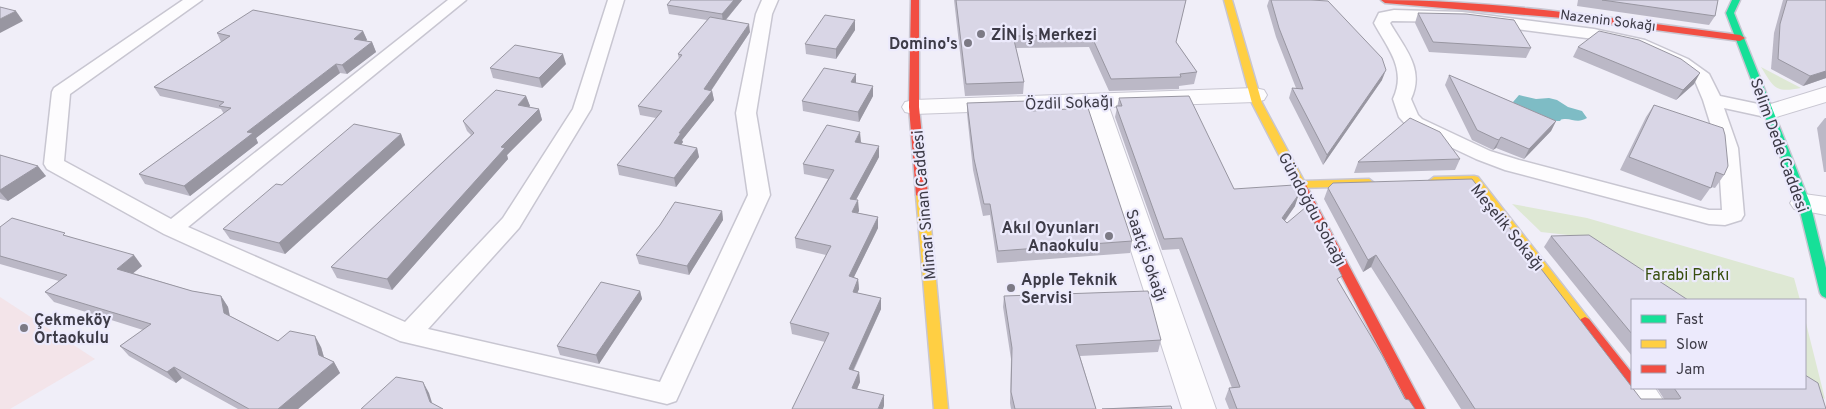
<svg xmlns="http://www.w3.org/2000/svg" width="1826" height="409" viewBox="0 0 1826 409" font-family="Overpass,sans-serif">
<rect width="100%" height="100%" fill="#f0eef8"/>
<polygon fill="#f3e4e9" points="0,297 95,359 10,409 0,409"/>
<g fill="#dee8d4">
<path d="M1761,67L1801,88C1775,93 1774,88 1761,67Z"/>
<polygon points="1512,204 1587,218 1794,278 1800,300 1679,300 1586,237 1541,232"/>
<polygon points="1805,319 1825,399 1805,386"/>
</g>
<path fill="#7ebcc5" d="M1519,95L1536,99L1549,98L1557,100L1568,107L1582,111L1587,118C1577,124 1572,118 1564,119C1557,120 1564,121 1557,121C1547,120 1518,110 1513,102Z"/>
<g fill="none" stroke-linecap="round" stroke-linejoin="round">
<defs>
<g id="lane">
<polygon points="183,0 202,0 70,94 64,161 171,219 448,0 466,0 188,227 405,322 503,218 573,109 608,0 624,0 591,109 519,228 428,329 660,382 748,195 736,113 756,14 762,0 778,0 772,14 756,113 770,195 676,401 667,404 400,341 164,234 47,169 44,164 52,92 54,88"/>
<path d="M1394,10L1462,12L1594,29L1645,40L1688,59L1709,74L1720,96L1777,108L1780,112L1777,116L1770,118L1724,108L1738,148L1744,215L1741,220L1725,225L1709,224L1505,170L1476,159L1408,127L1399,117L1393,99C1407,69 1388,49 1374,23L1379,13ZM1392,21L1462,22L1594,39L1634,48L1676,67L1695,81L1703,100L1718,148L1722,210H1709L1519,160L1490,151L1422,119L1418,115L1411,99C1425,69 1405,49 1390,23Z"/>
</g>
<g id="street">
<polygon points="1826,87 1826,102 1770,119 1761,117 1758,112 1761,107"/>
<polygon points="1255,88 1264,90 1267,95 1264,100 1255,102 1109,107 1216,409 1182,409 1085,108 914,114 905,112 902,107 905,102 914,100"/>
<polygon points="1804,194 1826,197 1826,215 1794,209 1790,203 1794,197"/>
<polygon points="1632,376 1632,388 1655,388 1669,409 1633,409 1619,388 1624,379"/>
</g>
<polygon id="fast" points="1732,0 1740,0 1734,13 1810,203 1826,268 1826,298 1822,296 1820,293 1798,203 1726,13"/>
<g id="slow">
<polygon points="1224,0 1232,0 1262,103 1304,181 1369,179 1374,183 1373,186 1296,188 1252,103"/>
<polygon points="1474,176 1478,177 1589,319 1591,322 1589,325 1585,327 1581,325 1471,184 1434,185 1429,181 1434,177"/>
<polygon points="922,191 928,195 948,409 934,409 916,195"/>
</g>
<g id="jam">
<polygon points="911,0 919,0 919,107 928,195 922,199 916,195 909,107"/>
<path d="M1381,0C1500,0 1622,20 1740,35L1745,38L1740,41L1563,18L1385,3Z"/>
<polygon points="1300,181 1306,185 1425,409 1411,409 1294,185"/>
<polygon points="1585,317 1589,319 1632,373 1632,388 1634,388 1627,387 1581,325 1579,322 1581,319"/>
</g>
</defs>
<use href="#lane" stroke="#c8c6d1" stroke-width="3"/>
<use href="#street" stroke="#c8c6d1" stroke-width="2"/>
<use href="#fast" stroke="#c8c6d1" stroke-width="3"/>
<use href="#slow" stroke="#c8c6d1" stroke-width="3"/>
<use href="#jam" stroke="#c8c6d1" stroke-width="3"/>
<use href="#lane" fill="#fdfcfe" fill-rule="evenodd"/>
<use href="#street" fill="#fdfcfe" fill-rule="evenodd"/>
<use href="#fast" fill="#16e098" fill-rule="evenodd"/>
<use href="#slow" fill="#ffcf43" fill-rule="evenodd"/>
<use href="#jam" fill="#f24e42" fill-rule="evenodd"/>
</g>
<g fill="#bbb8c6">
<polygon points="671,0 742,0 726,20 750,32 711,91 712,91 714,100 682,140 683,142 681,145 697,148 699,157 676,187 619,175 617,165 656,118 640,115 638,106 679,60 678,54 707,20 669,14 667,5"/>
<polygon points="954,0 1186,0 1176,42 1197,72 1194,84 1179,86 1179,89 1109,91 1089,47 1016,48 1024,82 1023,94 965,96"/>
<polygon points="1269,0 1311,0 1382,80 1323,165 1289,98 1292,88 1296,88 1276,37 1267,6"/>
<polygon points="1578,0 1718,0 1715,16 1709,25 1577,6"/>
<polygon points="1783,0 1826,0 1826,78 1803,86 1771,69 1774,33"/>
<polygon points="1418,13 1531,48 1526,58 1429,52 1415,23"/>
<polygon points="855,20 855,30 836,59 806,54 805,44"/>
<polygon points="363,31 367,40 366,41 372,42 376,52 347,74 340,73 256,138 258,143 190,196 145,184 139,174 224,114 221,109 160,96 154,87 221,42 217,33"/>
<polygon points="1578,47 1694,84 1676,100 1573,57"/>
<polygon points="566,64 542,88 493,78 490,68"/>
<polygon points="1449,75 1556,121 1551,131 1524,159 1496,148 1493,150 1491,149 1472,140 1445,85"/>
<polygon points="856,83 873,96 859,122 803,111 802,101"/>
<polygon points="526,96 530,106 529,107 539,109 542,120 507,155 508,159 392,290 337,278 331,267 471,135 467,131 463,121"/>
<polygon points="1119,98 1234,189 1295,206 1285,221 1339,282 1405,399 1415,409 1229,409 1225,399 1229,388 1232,388 1179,249 1162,250 1115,117"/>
<polygon points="967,103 1031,111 1132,241 1130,253 997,263 990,215 983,216 973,170 967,114"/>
<polygon points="1654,105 1724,175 1715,188 1711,187 1701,201 1620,170 1646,117"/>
<polygon points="1825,118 1826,118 1826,172 1824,172 1817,128"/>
<polygon points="401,134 405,145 285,254 230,239 223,229 282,185"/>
<polygon points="861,142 879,157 856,200 859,211 858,213 878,217 878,228 854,277 858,279 859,289 857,293 881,298 881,309 854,370 859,372 860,382 857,389 884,406 792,409 825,342 792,334 790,323 826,255 796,248 795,238 828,179 804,174 803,164"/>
<polygon points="0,155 46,176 8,201 0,199"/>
<polygon points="1460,159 1455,170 1354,173 1358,162"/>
<polygon points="1328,188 1641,399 1664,399 1657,388 1805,388 1826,409 1461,409 1371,267 1363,272 1324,199"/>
<polygon points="722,211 723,220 689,275 639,264 636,255"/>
<polygon points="0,227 68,236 142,266 133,273 192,291 221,296 228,307 230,316 278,341 321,347 324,357 334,362 340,373 298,409 238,409 182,378 176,383 129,356 120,346 143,330 54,302 45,292 59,281 0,264"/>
<polygon points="1551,236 1632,300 1632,356 1544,247"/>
<polygon points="640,291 642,299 599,364 560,355 557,346"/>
<polygon points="1004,296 1161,340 1158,352 1080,356 1096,409 1011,409 1010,403 1011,359 1003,307"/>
</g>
<g fill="#9896a1">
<polygon points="734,0 742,0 723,23 722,14"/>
<polygon points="16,11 23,21 0,33 0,19"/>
<polygon points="855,20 855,30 836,59 836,49"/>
<polygon points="749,24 750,32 706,98 704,89"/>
<polygon points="363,31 367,40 357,48 354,39"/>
<polygon points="372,42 376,52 347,74 342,65"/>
<polygon points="563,54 566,64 542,88 539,78"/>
<polygon points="336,64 340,73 256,138 258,143 190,196 184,186 247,132"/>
<polygon points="1386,70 1382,80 1323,165 1327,155"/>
<polygon points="1826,71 1826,78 1803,86 1810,76"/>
<polygon points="1700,73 1694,84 1676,100 1683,90"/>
<polygon points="856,74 856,84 851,82"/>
<polygon points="873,86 873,96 859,122 858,112"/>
<polygon points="712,91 714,100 682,140 683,142 675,152 674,143 679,133"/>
<polygon points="526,96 530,106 521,115 518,105"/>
<polygon points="539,109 542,120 507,155 508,159 392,290 387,279 501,147"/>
<polygon points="1556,121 1551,131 1524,159 1529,149"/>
<polygon points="860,132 861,142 855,152 855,142"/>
<polygon points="401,134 405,145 285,254 279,243"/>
<polygon points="1501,137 1496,148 1493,150 1499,140"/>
<polygon points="879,146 879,157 851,209 850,199"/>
<polygon points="697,148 699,157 676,187 674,178"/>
<polygon points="38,166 46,176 8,201 0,192 0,190"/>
<polygon points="1299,194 1295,206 1278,230 1282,218"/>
<polygon points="858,200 859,211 853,222 852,212"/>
<polygon points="722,211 723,220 689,275 687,266"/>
<polygon points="878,217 878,228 849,287 849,276"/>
<polygon points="134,255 142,266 126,279 117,269"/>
<polygon points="1376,255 1371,267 1363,272 1368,260"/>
<polygon points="858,279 859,289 853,303 853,292"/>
<polygon points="640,291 642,299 599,364 596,355"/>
<polygon points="221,296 228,307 231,324 224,313"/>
<polygon points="881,298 881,309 849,379 849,369"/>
<polygon points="315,336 321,347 326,365 319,355"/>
<polygon points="334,362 340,373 298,409 278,409"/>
<polygon points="174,367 182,378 176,383 167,372"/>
<polygon points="859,372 860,382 853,398 852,388"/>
<polygon points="423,382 429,393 434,409 430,402"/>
<polygon points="884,395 884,406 883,409 878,409"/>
</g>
<g fill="#d9d6e6" stroke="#9896a1">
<polygon points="671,0 734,0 722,14 667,5"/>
<polygon points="956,0 1186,0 1176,42 1197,72 1180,74 1181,77 1111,79 1091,35 1013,36 1024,82 966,84"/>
<polygon points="1271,0 1311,0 1328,1 1382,58 1386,70 1327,155 1292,88 1303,89 1279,28"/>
<polygon points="1602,0 1718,0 1715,16"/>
<polygon points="1787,0 1826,0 1826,71 1810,76 1778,59 1780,24"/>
<polygon points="0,7 16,11 0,19"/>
<polygon points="253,10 363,31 354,39 372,42 342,65 336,64 247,132 253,133 184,186 139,174 231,108 219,106 224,102 154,87 230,36 217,33"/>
<polygon points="1418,13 1466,14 1514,20 1531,48 1433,42"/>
<polygon points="825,15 855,20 836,49 805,44"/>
<polygon points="710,17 749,24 704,89 712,91 679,133 681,133 674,143 697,148 674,178 617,165 662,111 638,106 682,55 678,54"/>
<polygon points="1599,31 1639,40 1681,59 1700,73 1683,90 1578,47"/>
<polygon points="515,45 563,54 539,78 490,68"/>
<polygon points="824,68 856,74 851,82 873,86 858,112 802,101"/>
<polygon points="1449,75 1556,121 1529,149 1501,137 1499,140 1496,139 1477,130"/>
<polygon points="496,90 526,96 518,105 539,109 501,147 505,148 387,279 331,267 474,133 463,121"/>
<polygon points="1189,96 1234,189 1294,185 1299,194 1282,218 1287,223 1306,207 1342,276 1337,279 1382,355 1405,399 1409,400 1415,409 1237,409 1229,388 1240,387 1182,238 1164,239 1116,106 1122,106 1119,98"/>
<polygon points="1028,101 1031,111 1088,108 1132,241 998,251 990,204 984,204 974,159 967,103"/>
<polygon points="1654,105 1723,128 1725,135 1728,166 1724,175 1716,172 1711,188 1629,157"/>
<polygon points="1410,118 1440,132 1460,159 1358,162"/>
<polygon points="354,124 401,134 279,243 223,229 276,184 282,185"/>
<polygon points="827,125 860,132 855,142 879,146 850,199 858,200 852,212 878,217 849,276 858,279 853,292 881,298 849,369 859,372 852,388 884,395 878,409 792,409 829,333 790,323 831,246 795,238 834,170 803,164"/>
<polygon points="0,155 38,166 0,190"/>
<polygon points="1472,179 1641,399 1679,399 1681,398 1674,388 1805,388 1805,375 1818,383 1826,409 1475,409 1376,255 1368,260 1328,188 1333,183"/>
<polygon points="675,202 722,211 687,266 636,255 660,225"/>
<polygon points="12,218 65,233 63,235 134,255 117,269 192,291 221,296 224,313 278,341 290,331 315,336 319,355 334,362 278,409 249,409 174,367 167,372 120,346 151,324 45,292 67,275 0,256 0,227"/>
<polygon points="1589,235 1688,300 1632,300 1632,334 1551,236"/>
<polygon points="601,282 640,291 596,355 557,346"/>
<polygon points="1148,291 1161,340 1076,345 1096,409 1015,409 1011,392 1012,348 1004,296"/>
<polygon points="396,377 423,382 430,402 443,409 361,409"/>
<polygon points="1171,406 1172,409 1102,409"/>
</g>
<g fill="#7c7a85" stroke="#eceafc" stroke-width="2">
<circle cx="981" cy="34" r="5"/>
<circle cx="968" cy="43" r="5"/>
<circle cx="1109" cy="236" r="5"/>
<circle cx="1011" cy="288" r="5"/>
<circle cx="24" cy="328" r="5"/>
</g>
<g text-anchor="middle" stroke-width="4.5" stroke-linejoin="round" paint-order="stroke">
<g font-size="14" fill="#3d3b47" stroke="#eceafc">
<text transform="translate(1608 20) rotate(7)" y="5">Nazenin Sokağı</text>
</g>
<g font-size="16" font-weight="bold" fill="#3d3b47" stroke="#eceafc" text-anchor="start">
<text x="991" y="40">ZİN İş Merkezi</text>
<text x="958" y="49" text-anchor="end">Domino's</text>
<text x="1099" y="233" text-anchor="end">Akıl Oyunları<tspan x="1099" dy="18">Anaokulu</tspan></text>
<text x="1021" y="285">Apple Teknik<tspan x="1021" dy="18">Servisi</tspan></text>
<text x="34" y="325">Çekmeköy<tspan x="34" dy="18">Ortaokulu</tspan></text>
</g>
<g font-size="16" fill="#3d3b47" stroke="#eceafc">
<text transform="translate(1069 102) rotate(-2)" y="6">Özdil Sokağı</text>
<text transform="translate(1780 145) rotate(70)" y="6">Selim Dede Caddesi</text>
<text transform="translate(923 205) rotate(-95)" y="6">Mimar Sinan Caddesi</text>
<text transform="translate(1313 209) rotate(62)" y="6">Gündoğdu Sokağı</text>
<text transform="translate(1508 227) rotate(51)" y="6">Meşelik Sokağı</text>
<text transform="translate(1147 255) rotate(71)" y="6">Saatçi Sokağı</text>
</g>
<g font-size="16" fill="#384f0e" stroke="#eceafc">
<text x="1687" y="280">Farabi Parkı</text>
</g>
</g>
<rect x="1631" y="299" width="175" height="90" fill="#eceafc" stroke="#a6a4b4"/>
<rect x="1641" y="315" width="25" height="8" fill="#16e098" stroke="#a6a4b4"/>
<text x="1676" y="324" font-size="15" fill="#3d3b47">Fast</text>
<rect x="1641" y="340" width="25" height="8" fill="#ffcf43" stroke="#a6a4b4"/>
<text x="1676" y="349" font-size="15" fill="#3d3b47">Slow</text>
<rect x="1641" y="365" width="25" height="8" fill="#f24e42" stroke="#a6a4b4"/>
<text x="1676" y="374" font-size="15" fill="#3d3b47">Jam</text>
</svg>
